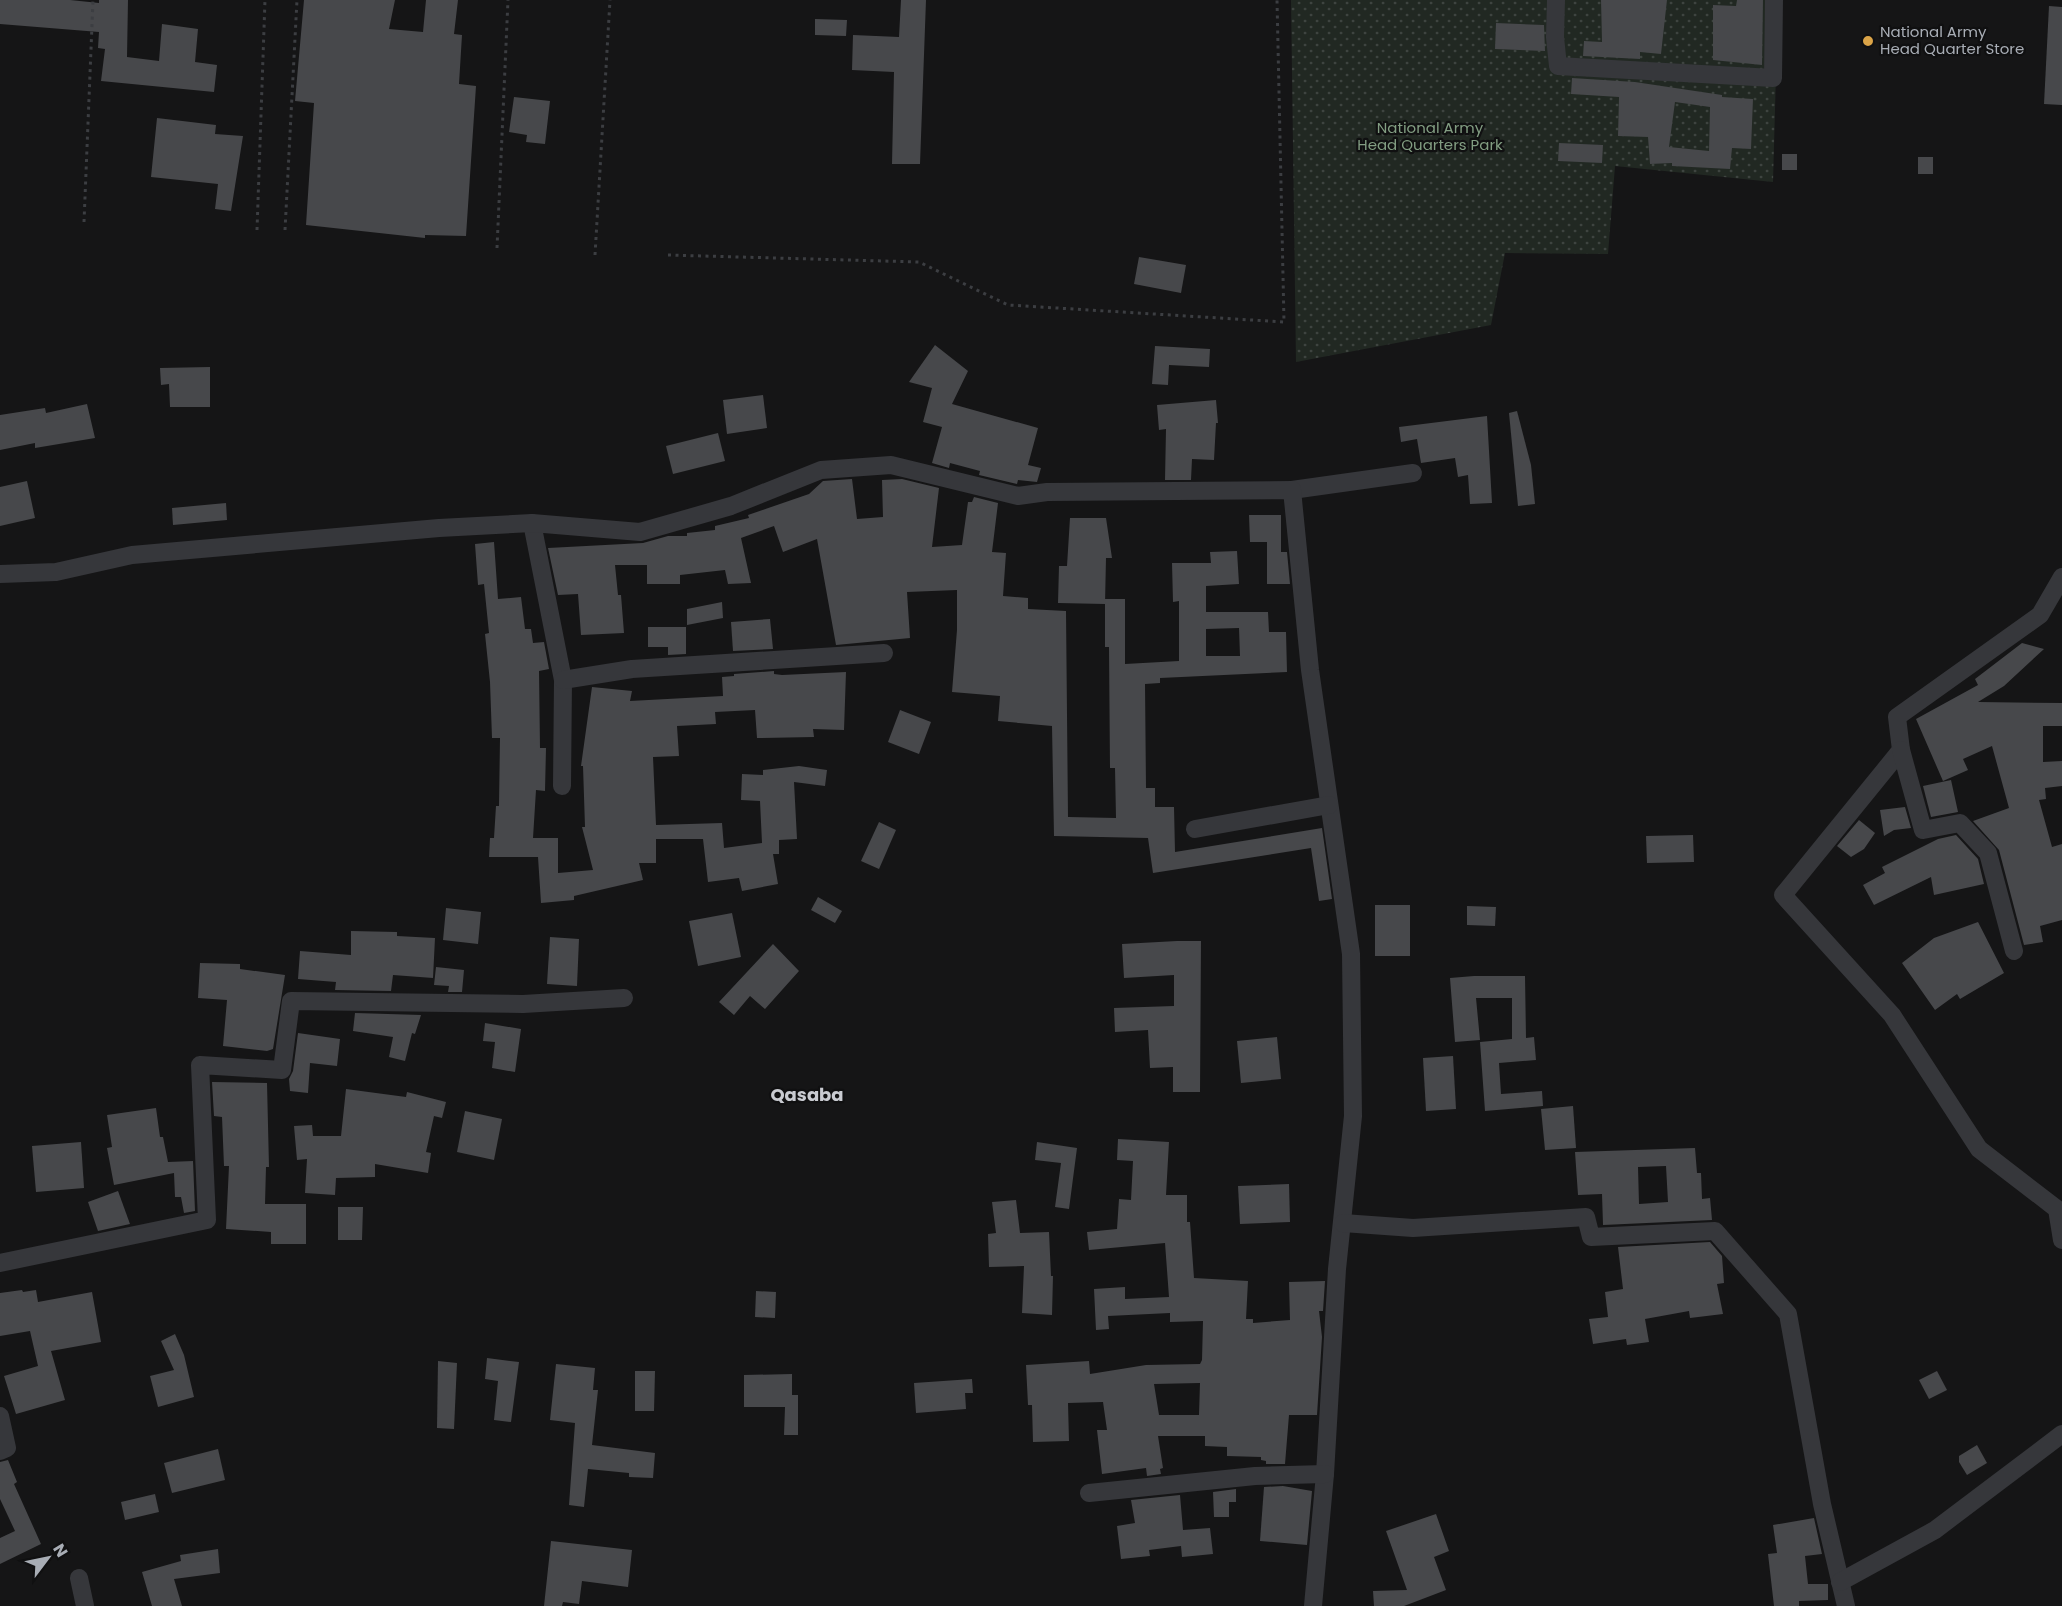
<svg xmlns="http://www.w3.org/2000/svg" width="2062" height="1606" viewBox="0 0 2062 1606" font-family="Poppins,sans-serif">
<defs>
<pattern id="park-dots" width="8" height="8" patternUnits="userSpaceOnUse" patternTransform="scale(1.5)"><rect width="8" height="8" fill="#212822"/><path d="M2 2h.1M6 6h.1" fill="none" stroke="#3e4440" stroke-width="1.8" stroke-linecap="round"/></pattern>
</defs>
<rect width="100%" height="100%" fill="#151516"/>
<polygon fill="url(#park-dots)" points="1291,0 1778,0 1773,182 1615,166 1608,254 1505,253 1491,325 1296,362"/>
<g fill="#47484b" fill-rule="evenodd">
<polygon points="0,0 70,0 99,3 99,0 128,0 127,57 159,61 162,24 198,29 195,62 217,65 214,92 101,81 105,49 98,48 99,32 0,24"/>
<polygon points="304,0 395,0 389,29 423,32 426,0 458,0 454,34 462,35 459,84 476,86 466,236 425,235 425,238 306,225 314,103 295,101"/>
<polygon points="901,0 926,0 920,164 892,164 894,72 852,70 853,35 899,37"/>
<polygon points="1601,0 1667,0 1661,54 1640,52 1640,59 1583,56 1584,41 1602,42"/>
<polygon points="1737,0 1763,0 1762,65 1713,60 1713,5 1736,6"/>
<polygon points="2049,6 2062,7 2062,105 2044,104"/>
<polygon points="815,19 847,20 846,36 815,35"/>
<polygon points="1496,23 1544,25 1545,51 1495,49"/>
<path d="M1572,78L1635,82L1722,95V97L1753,99L1751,149L1732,148L1730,169L1672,166V163L1650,164L1648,137L1618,136L1619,97L1571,94ZM1675,102L1710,107L1709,151L1669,147Z"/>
<polygon points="514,97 550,101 545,144 526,142 527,135 509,132"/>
<polygon points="157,118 216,125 215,134 243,136 231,211 215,209 218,184 151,177"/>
<polygon points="1559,143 1603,145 1602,163 1558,161"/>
<rect x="1782" y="154" width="15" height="16"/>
<rect x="1918" y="157" width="15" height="17"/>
<polygon points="1139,257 1186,265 1181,293 1134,284"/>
<polygon points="935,345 968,371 952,404 1038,428 1028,465 1041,468 1037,482 1018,480 1017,484 979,475 980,471 950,463 949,468 932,463 942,427 923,422 932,388 909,382"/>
<polygon points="1155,346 1210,349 1209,367 1169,365 1168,385 1152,384"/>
<polygon points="210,367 210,407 170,407 169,384 161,385 160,368"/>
<polygon points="763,395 767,428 727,434 723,400"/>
<polygon points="1216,400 1218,423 1216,423 1214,460 1192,459 1191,480 1165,480 1166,429 1159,430 1157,405"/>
<polygon points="87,404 95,438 35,448 35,443 0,450 0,415 45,408 46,413"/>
<polygon points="1517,411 1531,465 1535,504 1518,506 1509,413"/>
<polygon points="1487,416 1492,503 1470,504 1468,475 1458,477 1455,458 1421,463 1417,439 1401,442 1399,427"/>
<polygon points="718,433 725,461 673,474 666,446"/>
<path d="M852,479L857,519L883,517L882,480L902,479L939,488L932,547L962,545L968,502H972L974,497L998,503L992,552L1006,553L1003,596L1028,598V609L1066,611L1068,817L1116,818L1115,768H1110L1109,647H1105V599H1125V664L1179,661V601L1173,602L1172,563H1211L1210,552L1237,551L1239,584L1206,586V612H1268L1269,632H1286L1287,672L1160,678V683L1145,684L1146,788H1155V807H1174L1175,852L1322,828L1332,899L1319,901L1311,848L1153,873L1148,838L1054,836L1052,726L998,721L1000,696L952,692L957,630V590L907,592L910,638L836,645L817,539L783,552L774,526L741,538L751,583L728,584L725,570L680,575V584H647V565H615L618,595H621L624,633L581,635L578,594L558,595L548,548L643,543L668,536H687V533L715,530V526L749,518L748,515L809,494L823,481ZM1239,628L1240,656H1206V629Z"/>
<polygon points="27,481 35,518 0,526 0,487"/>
<polygon points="226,503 227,520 173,525 172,508"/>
<polygon points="1249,515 1281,515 1281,552 1287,552 1290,584 1267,584 1267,542 1250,542"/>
<polygon points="1070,518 1106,518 1112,558 1106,558 1105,604 1058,603 1059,566 1067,566"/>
<polygon points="494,542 498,599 521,597 525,629 531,629 533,643 544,642 549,669 539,671 540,748 546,748 545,791 536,790 533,838 558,838 558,873 593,870 582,827 585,827 583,766 581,766 592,687 632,691 630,701 723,696 722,677 734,676 734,674 774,671 774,674 782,675 846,672 844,730 813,729 814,737 757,738 755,710 715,712 716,724 677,726 679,756 653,757 656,825 722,823 724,848 762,843 760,801 741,800 742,774 763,775 763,770 799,766 827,770 825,786 794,782 797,839 779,840 779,854 773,854 778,884 742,891 739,878 708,882 703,839 656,839 656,863 639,863 643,880 574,896 574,900 541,903 538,857 489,857 490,838 494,838 496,806 499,806 500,738 492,738 490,682 485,634 489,633 484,584 478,585 475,544"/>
<polygon points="722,602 723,618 687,625 687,609"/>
<polygon points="770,619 773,649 733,651 731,622"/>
<polygon points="648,627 686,627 686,654 668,655 668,647 648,647"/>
<polygon points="2022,643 2044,649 2004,686 1978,702 2062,703 2062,726 2043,726 2043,762 2062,761 2062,786 2045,788 2046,799 2039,800 2052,847 2062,844 2062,920 2040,926 2043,942 2024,945 1999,850 1973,821 2009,808 1992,746 1963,759 1968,770 1943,781 1916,719 1978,685 1975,679"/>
<polygon points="900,710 931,722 919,754 888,742"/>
<polygon points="1951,780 1958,812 1931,817 1923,786"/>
<polygon points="1905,807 1911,828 1894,830 1884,836 1880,810"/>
<polygon points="1859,820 1875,833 1864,849 1851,857 1837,846"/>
<polygon points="879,822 896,830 879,869 861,861"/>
<polygon points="1693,835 1694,862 1647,863 1646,836"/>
<polygon points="1956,835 1978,859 1984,884 1934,895 1931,877 1874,905 1863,885 1885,873 1882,867 1938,839"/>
<polygon points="818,897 842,911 835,923 811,910"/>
<rect x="1375" y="905" width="35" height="51"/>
<polygon points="1467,906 1496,907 1495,926 1467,925"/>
<polygon points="446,908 481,912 478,944 443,940"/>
<polygon points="732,913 741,957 698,966 689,921"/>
<polygon points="1978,922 2004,973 1960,999 1957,994 1935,1010 1902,963 1934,938"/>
<polygon points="351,931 397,932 397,936 435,938 433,978 393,975 391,991 335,990 336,982 298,979 300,951 351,955"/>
<polygon points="550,937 579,939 577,986 547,984"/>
<polygon points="1177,941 1201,941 1200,1092 1173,1092 1173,1067 1150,1068 1148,1030 1115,1032 1114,1008 1174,1006 1174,975 1124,978 1122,944"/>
<polygon points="773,944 799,971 765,1009 750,996 734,1015 719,1002"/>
<polygon points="200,963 240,964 240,969 285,975 273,1049 267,1051 223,1046 227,1000 198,998"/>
<polygon points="436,967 464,970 462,992 448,992 449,986 434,985"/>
<polygon points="1474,976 1525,976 1526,1038 1534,1037 1536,1060 1499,1063 1501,1094 1542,1091 1543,1106 1485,1111 1480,1042 1512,1039 1512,998 1476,998 1480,1040 1455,1042 1450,978"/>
<polygon points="355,1013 421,1015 415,1034 412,1033 405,1061 389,1057 393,1037 353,1031"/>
<polygon points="485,1023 521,1029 515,1072 492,1068 495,1042 483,1041"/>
<polygon points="298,1033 340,1039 337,1066 310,1063 308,1093 290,1091 289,1079 293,1071"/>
<polygon points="1277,1037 1281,1079 1241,1083 1237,1041"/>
<polygon points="1453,1056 1456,1109 1426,1111 1423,1058"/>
<polygon points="212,1082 267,1083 269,1167 266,1167 265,1204 306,1204 306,1244 271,1244 271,1232 226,1229 229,1166 224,1166 222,1117 214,1116"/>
<polygon points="346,1089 406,1097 407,1092 446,1102 442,1118 434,1116 426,1152 431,1153 428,1173 375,1164 375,1177 336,1178 335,1195 305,1193 307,1159 297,1160 294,1126 312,1125 313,1136 341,1136"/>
<polygon points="1573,1106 1576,1148 1545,1150 1541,1109"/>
<polygon points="156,1108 160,1137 163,1137 168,1162 193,1161 195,1211 184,1213 181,1197 175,1197 174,1173 114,1185 107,1148 112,1147 107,1115"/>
<polygon points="465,1111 502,1119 494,1160 457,1152"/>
<path d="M1118,1139L1169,1142L1166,1195H1187V1222H1190L1194,1278L1248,1281L1246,1319H1253V1323L1290,1320L1289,1282L1325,1281L1323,1311H1319L1322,1337L1317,1415H1289L1285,1464H1266V1461L1261,1460V1457L1227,1456V1447L1205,1446V1436H1158L1163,1468L1160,1469L1161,1474L1147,1476L1146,1468L1102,1474L1097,1430H1107L1103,1402L1068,1403L1069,1441L1033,1442L1032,1405H1028L1026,1365L1089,1361L1090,1374L1146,1365L1200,1364L1202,1360L1203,1321L1170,1322V1313L1108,1316L1109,1329L1096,1330L1094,1289L1125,1287V1299L1169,1297L1165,1243L1089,1250L1087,1232L1117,1229L1119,1199L1131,1200L1133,1161L1117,1160ZM1200,1383L1199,1415H1159L1154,1384Z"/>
<polygon points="81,1142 84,1188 36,1192 32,1146"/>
<polygon points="1037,1142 1077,1148 1069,1209 1055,1207 1061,1163 1035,1160"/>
<path d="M1695,1148L1697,1173H1701L1702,1199L1710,1198L1712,1220L1603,1225L1602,1194L1578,1195L1575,1152ZM1666,1166L1668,1202L1639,1204L1638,1167Z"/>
<polygon points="1289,1184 1290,1222 1240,1224 1238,1186"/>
<polygon points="118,1191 130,1224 98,1231 88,1202"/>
<polygon points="1016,1200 1020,1233 1049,1232 1051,1276 1053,1276 1052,1315 1022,1313 1024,1266 989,1267 988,1234 996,1233 992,1202"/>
<polygon points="338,1207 363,1207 362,1240 338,1240"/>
<polygon points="1710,1242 1722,1256 1724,1283 1717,1284 1723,1314 1690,1318 1689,1311 1645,1319 1649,1342 1627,1345 1626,1339 1593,1344 1589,1319 1608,1317 1605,1292 1623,1289 1618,1247"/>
<polygon points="22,1290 23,1292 36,1290 38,1302 92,1292 101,1342 51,1351 65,1400 16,1414 4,1376 38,1366 30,1331 0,1336 0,1293"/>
<polygon points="756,1291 776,1292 775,1318 755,1317"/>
<polygon points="175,1334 184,1355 194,1397 158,1407 150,1376 174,1370 161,1341"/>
<polygon points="487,1358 519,1362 511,1422 494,1420 498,1381 485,1379"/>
<polygon points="438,1361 457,1363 454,1429 437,1428"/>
<polygon points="556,1364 595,1368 593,1390 598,1390 592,1445 655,1453 653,1478 629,1477 629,1473 588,1469 584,1507 569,1505 575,1423 550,1420"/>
<polygon points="635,1371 655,1371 654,1411 635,1411"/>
<polygon points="1937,1371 1947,1390 1929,1399 1919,1380"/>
<polygon points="792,1374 792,1395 798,1395 798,1435 784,1435 785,1407 744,1407 744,1375"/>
<polygon points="972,1379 973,1393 965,1393 966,1409 916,1413 914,1383"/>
<polygon points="1977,1445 1987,1463 1967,1475 1959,1462 1959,1456"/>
<polygon points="218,1449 225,1480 172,1493 164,1463"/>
<polygon points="8,1460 17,1482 14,1484 41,1544 0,1564 0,1538 15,1531 0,1499 0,1462"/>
<polygon points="1283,1486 1312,1491 1307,1545 1260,1541 1264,1487"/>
<polygon points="1236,1489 1236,1502 1229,1502 1229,1517 1214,1517 1213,1492"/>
<polygon points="155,1494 159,1512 125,1520 121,1502"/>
<polygon points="1180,1495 1183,1530 1210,1528 1213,1554 1182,1557 1181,1546 1149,1550 1150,1556 1121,1559 1117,1526 1135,1523 1131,1500"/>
<polygon points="1436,1514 1449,1551 1434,1557 1446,1590 1404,1606 1374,1606 1373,1591 1407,1590 1386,1531"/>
<polygon points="1814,1518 1822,1554 1805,1556 1808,1584 1828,1584 1828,1600 1799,1601 1799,1606 1774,1606 1768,1554 1777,1553 1773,1525"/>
<polygon points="551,1541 632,1550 628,1587 582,1581 579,1604 563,1602 562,1606 544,1606"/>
<polygon points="218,1549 220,1573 174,1579 182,1606 152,1606 142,1572 181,1561 180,1555"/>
</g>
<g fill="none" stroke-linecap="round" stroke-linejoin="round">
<g stroke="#3c3e42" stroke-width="3" stroke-dasharray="3 4.5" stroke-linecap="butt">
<polyline points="84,222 93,0"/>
<polyline points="257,230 265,0"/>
<polyline points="285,230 297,0"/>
<polyline points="497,248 508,0"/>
<polyline points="595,255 610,0"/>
<polyline points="668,255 919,262 1008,305 1284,322 1277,0"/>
</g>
<g stroke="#36373b" stroke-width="18">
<polyline points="1556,0 1555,37 1558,66 1773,78 1774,0"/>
<polyline points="1292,490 1413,473"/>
<polyline points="532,523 563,680 562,786"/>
<polyline points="0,574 56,572 132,555 439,528 532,523 640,532 731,506 821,470 891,465 1018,496 1047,492 1292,490 1310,670 1351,954 1353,1116 1337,1269 1325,1474 1313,1606"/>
<polyline points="2062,577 2040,615 1897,717 1901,750 1783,895 1892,1015 1979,1149 2057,1209 2062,1240"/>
<polyline points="563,680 632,669 884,653"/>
<polyline points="1901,750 1923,830 1960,823 1988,853 2014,951"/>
<polyline points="1195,829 1329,805"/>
<polyline points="1343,1223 1413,1228 1586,1217 1591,1237 1715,1231 1788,1314 1822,1504 1846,1606"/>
<polyline points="0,1263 207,1220 200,1065 282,1070 291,1001 523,1004 624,998"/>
<polyline points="0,1416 7,1448 0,1451"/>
<polyline points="1089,1493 1255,1476 1325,1474"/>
<polyline points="79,1578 85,1606"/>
<polyline points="1840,1582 1935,1530 2062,1434"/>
</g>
</g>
<circle fill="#dba448" stroke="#101011" stroke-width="2" cx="1868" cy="41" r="6"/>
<g text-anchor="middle" stroke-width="4.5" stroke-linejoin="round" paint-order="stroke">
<g font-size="15" fill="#a8adb5" stroke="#101011" text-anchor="start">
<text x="1880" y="37">National Army<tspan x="1880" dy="17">Head Quarter Store</tspan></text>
</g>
<g font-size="15" fill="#829d82" stroke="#101011">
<text x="1430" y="133">National Army<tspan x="1430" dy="17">Head Quarters Park</tspan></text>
</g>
<g font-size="18" font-weight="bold" fill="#c9cbd1" stroke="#101011">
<text x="807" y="1101">Qasaba</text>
</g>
</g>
<g transform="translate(48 1558) rotate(58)" stroke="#101011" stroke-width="4.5" paint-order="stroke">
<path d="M0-4.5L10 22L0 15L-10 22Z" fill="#a8adb5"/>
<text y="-9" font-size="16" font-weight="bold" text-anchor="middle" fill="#a8adb5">N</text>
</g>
</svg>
